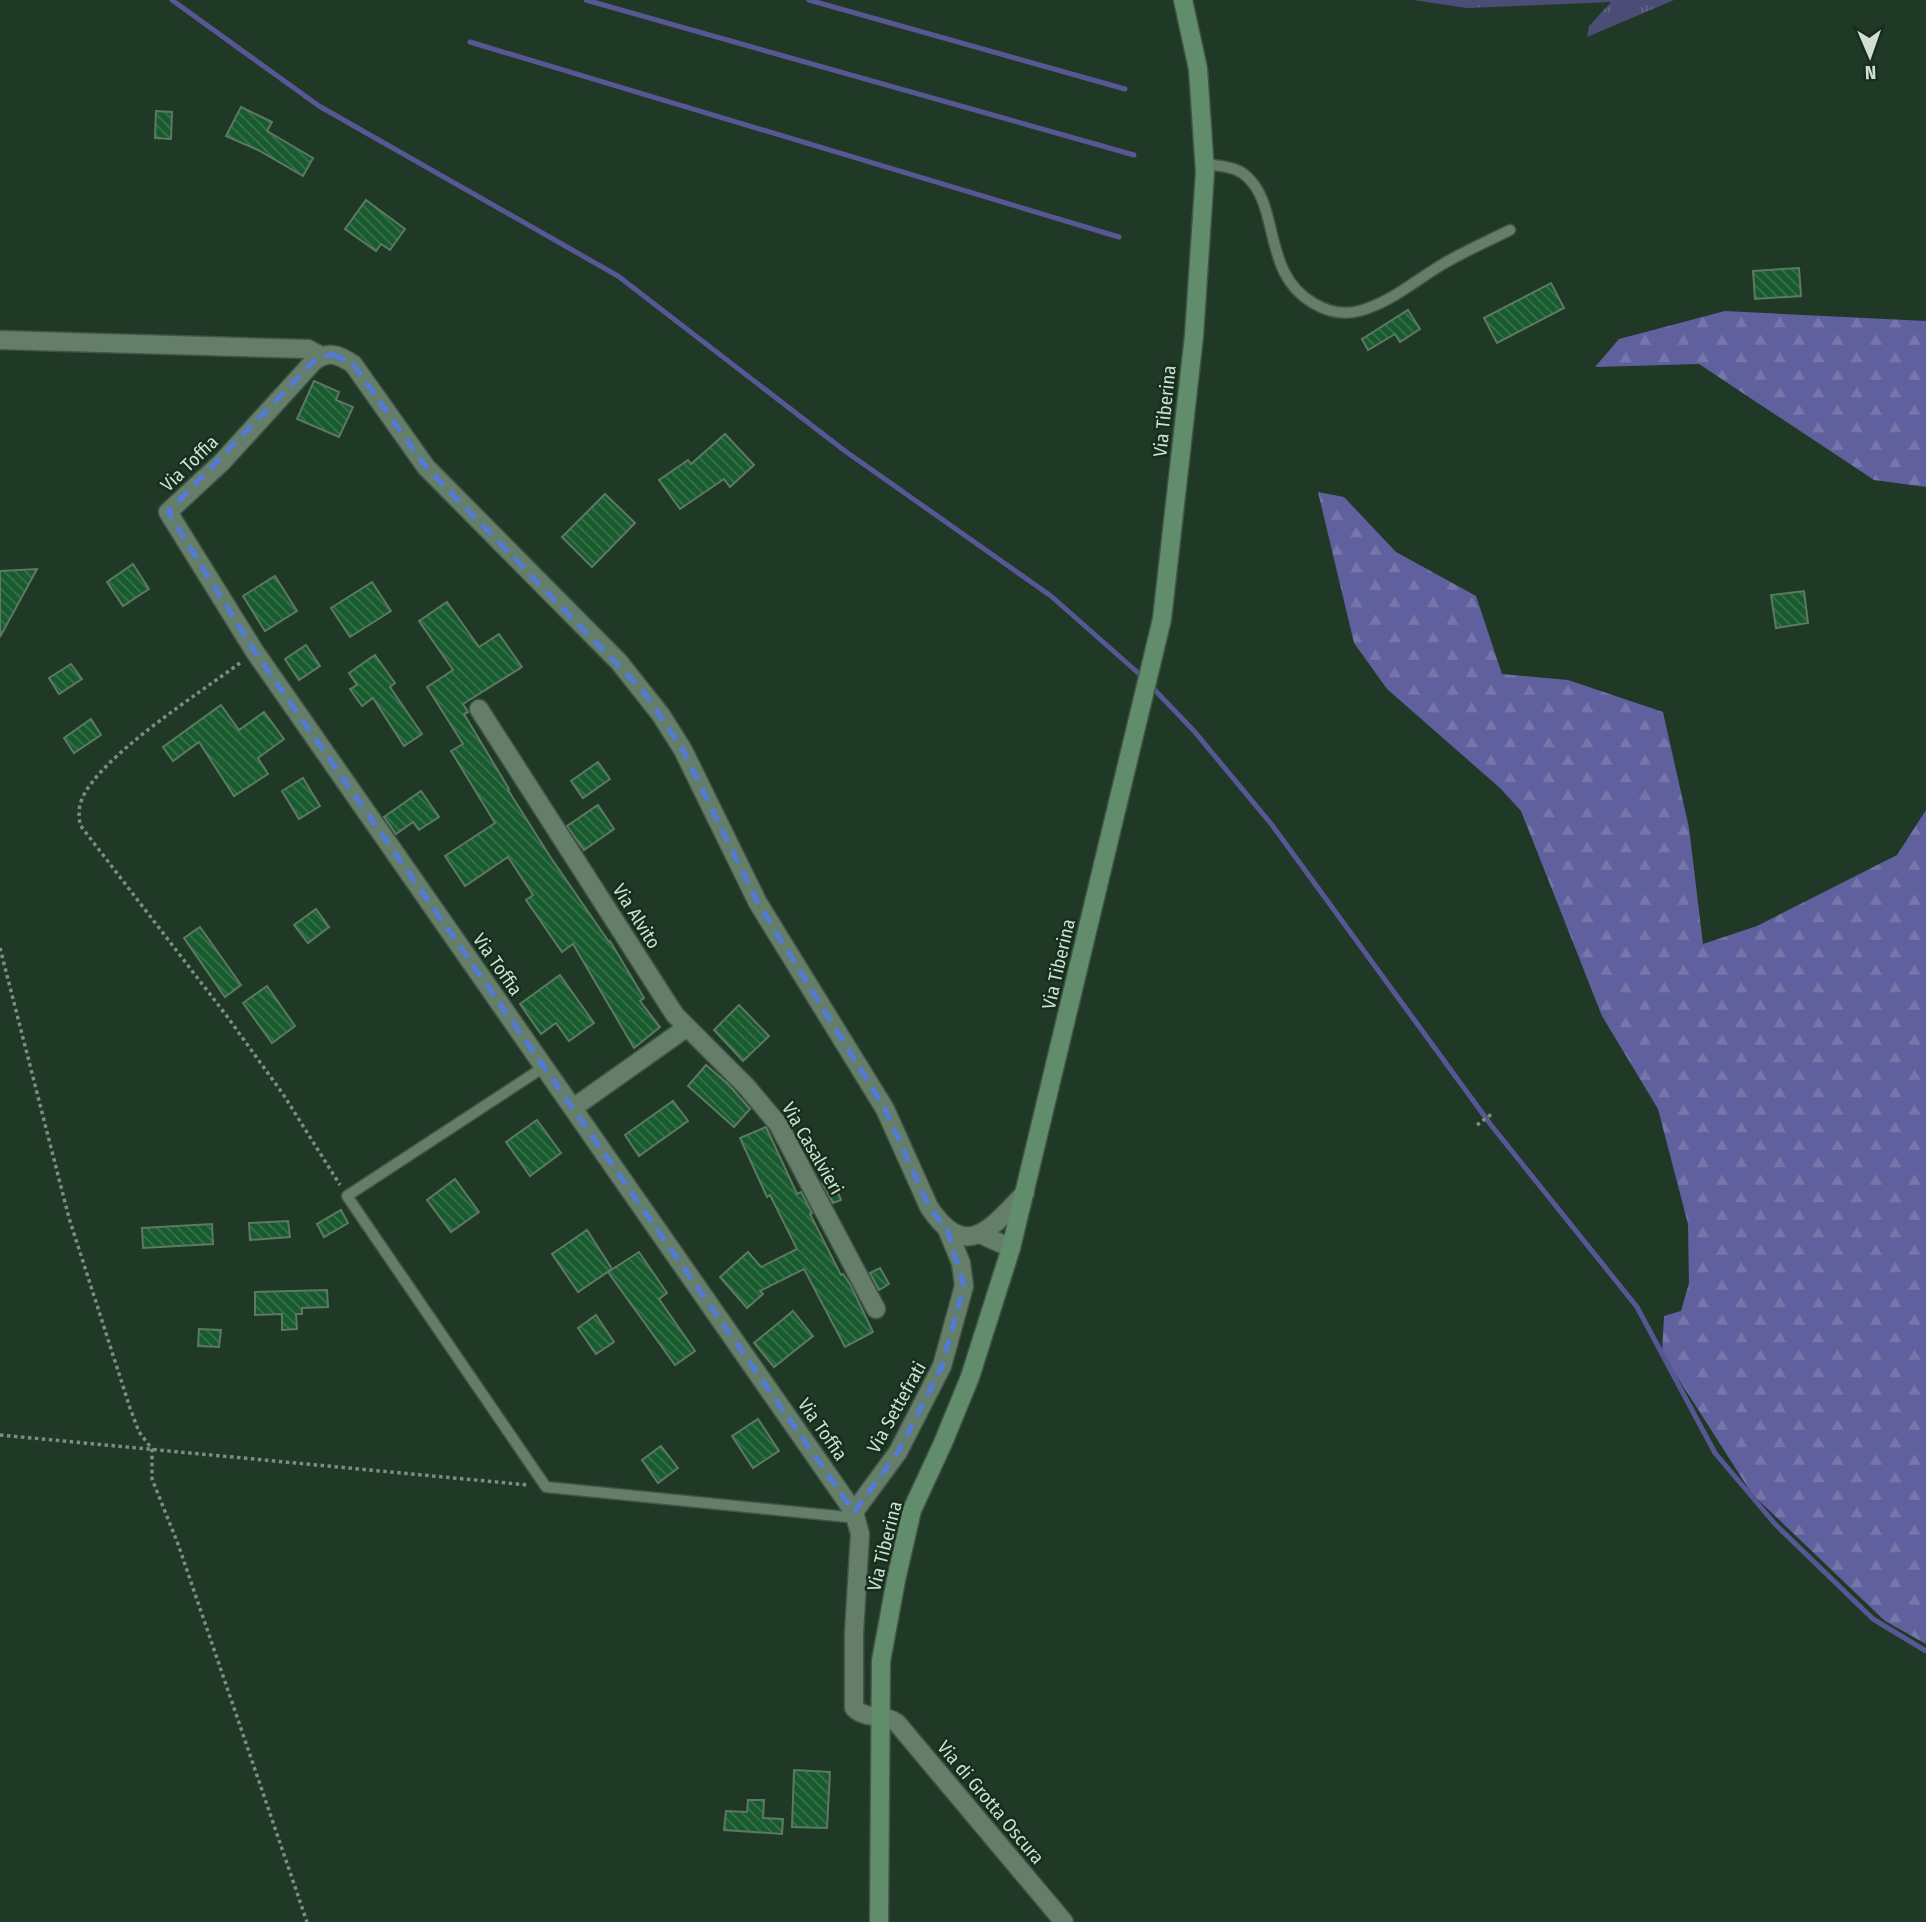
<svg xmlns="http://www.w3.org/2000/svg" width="1926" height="1922" viewBox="0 0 1926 1922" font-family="'Fira Sans Condensed',sans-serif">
<defs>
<pattern id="grass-tufts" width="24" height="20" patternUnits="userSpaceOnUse" patternTransform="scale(1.75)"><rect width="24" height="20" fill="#4c4d76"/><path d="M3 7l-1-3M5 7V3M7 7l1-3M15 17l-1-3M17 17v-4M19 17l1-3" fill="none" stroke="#656689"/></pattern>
<pattern id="forest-firs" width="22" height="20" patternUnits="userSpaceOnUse" patternTransform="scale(1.75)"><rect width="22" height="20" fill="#60609e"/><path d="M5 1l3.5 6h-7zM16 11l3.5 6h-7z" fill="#7676ab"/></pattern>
<pattern id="building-back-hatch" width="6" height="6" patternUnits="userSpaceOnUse" patternTransform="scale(1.75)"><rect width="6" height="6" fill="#185b2f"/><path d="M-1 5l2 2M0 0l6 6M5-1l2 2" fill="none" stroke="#39724c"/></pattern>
</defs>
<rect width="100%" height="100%" fill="#203826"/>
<polygon fill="url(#grass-tufts)" points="1413,0 1674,0 1587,37 1589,26 1611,2 1467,8"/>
<g fill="url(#forest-firs)">
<polygon points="1725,311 1926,321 1926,487 1874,480 1699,364 1595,367 1619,339"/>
<polygon points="1318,492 1344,497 1396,552 1476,596 1502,674 1568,680 1663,712 1689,828 1703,944 1757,926 1897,855 1926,810 1926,1644 1885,1621 1752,1494 1662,1353 1664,1316 1681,1311 1689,1283 1688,1224 1658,1109 1602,1016 1521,811 1500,788 1387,689 1354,643"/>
</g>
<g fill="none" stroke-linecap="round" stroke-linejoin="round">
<g stroke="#585795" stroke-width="5">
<polyline points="172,0 319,106 618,276 845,451 1051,596 1145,679"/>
<polyline points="586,0 1134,155"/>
<polyline points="809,0 1125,89"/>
<polyline points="470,42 1119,237"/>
<polyline points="1151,686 1194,731 1272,825 1491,1125 1637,1307 1715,1453 1775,1524 1873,1619 1926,1651"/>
</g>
</g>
<g fill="url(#building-back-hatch)" stroke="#5e7863" stroke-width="2">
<polygon points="241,107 272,122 267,131 313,158 303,176 258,150 226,136"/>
<polygon points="156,111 172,112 171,139 155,138"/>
<polygon points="366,200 405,229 390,250 381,244 376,251 345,229"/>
<polygon points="1799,268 1801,296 1755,299 1753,271"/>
<polygon points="1551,283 1564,308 1497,343 1484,318"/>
<polygon points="1408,310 1420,329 1400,342 1395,334 1368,350 1362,339"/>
<polygon points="314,381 339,392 336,400 353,407 339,437 297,419"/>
<polygon points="725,434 754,465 730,487 724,479 680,509 659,480 688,460 691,464"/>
<polygon points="605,494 635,523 592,567 562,537"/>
<polygon points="133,564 149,589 123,606 107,582"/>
<polygon points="37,569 0,637 0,571"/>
<polygon points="275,576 297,611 265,631 243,596"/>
<polygon points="372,582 391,611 350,637 331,608"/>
<polygon points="1804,591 1808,623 1776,628 1771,595"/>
<polygon points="447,602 479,647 499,634 522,667 463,704 468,712 464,714 509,789 508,790 551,858 609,942 610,941 644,998 640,1001 660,1027 634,1048 573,944 562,952 526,900 533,895 508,857 465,886 445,856 495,823 451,751 463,744 427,687 453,670 419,621"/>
<polygon points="306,645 320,666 299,680 285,659"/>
<polygon points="375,655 395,683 390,687 422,734 404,746 373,698 362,706 350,689 357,685 349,673"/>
<polygon points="71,664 82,679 59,694 49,678"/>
<polygon points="221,705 239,730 264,712 284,739 258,758 268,774 234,796 199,742 173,761 163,747"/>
<polygon points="91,719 101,735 74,753 64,738"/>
<polygon points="598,762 610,779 583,798 571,781"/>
<polygon points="303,778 320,806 299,819 282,791"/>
<polygon points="421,791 439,817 419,830 413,822 396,834 384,817"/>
<polygon points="598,805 614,829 584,850 567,826"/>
<polygon points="316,909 329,927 308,943 294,925"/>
<polygon points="200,927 241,985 225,997 184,938"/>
<polygon points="560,975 594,1023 569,1041 556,1023 541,1034 520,1004"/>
<polygon points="267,986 295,1026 272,1043 243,1003"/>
<polygon points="739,1005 769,1036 743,1061 714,1030"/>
<polygon points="706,1065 728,1084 750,1109 734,1127 688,1086"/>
<polygon points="673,1101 688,1121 639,1156 625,1135"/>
<polygon points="537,1120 561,1153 530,1176 506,1142"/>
<polygon points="766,1127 797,1194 801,1192 812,1213 810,1214 841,1275 843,1274 850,1284 873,1332 845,1347 804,1269 760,1291 763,1294 747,1308 720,1277 748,1252 761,1267 797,1249 770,1195 767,1197 740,1138"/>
<polygon points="832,1178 841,1200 833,1203 822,1183"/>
<polygon points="455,1179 479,1212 451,1232 427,1200"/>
<polygon points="341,1210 348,1223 324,1237 317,1224"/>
<polygon points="288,1221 290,1237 250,1240 249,1223"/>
<polygon points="212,1224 213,1244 143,1248 142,1228"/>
<polygon points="587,1230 612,1269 578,1292 552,1254"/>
<polygon points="639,1252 667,1293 659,1299 695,1351 675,1365 608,1272"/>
<polygon points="880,1268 889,1284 879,1290 870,1273"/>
<polygon points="327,1290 328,1307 302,1308 302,1314 296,1314 297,1329 282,1330 282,1314 255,1315 255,1292"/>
<polygon points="793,1311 813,1336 774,1367 754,1343"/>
<polygon points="596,1315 614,1342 596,1354 578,1328"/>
<polygon points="199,1329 221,1330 219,1347 198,1346"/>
<polygon points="758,1419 779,1451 753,1468 732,1436"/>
<polygon points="661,1446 678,1468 658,1483 642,1460"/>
<polygon points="794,1770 830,1772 827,1828 792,1827"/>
<polygon points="748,1800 764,1800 763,1818 783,1819 782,1834 724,1830 726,1811 747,1812"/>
</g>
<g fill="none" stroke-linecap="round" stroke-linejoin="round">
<defs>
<g id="service">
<path d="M1204,164C1217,166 1235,166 1245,175C1281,204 1261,273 1313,303C1328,312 1343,315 1359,311C1390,303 1416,280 1443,264C1465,251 1488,241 1510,230"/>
<polyline points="544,1067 347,1196 546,1487 857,1518"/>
</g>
<g id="minor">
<polyline points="0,340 308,349 321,356"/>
<polyline points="479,709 675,1015 746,1086 778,1124 876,1309"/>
<polyline points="573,1108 686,1028"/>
<path d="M1025,1193C991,1228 966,1263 929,1207L885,1109L758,903L683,750L661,715L619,662L426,467L353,364C339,355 329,350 314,361L222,462L168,512L255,652L854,1512L860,1534L854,1633V1708C866,1720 883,1713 897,1723L1064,1922"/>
<polyline points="980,1234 1011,1248"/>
<polyline points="854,1512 898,1452 942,1366 964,1286 961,1263 947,1229"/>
</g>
<polyline id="secondary" points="879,1922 881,1661 896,1580 912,1510 943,1443 970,1377 1011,1248 1162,619 1194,336 1205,172 1198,69 1183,0"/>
</defs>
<use href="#service" stroke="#405546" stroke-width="13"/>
<use href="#minor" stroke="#405546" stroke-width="21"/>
<use href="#secondary" stroke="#405546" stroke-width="21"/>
<g stroke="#7b8e7f" stroke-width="3.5" stroke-dasharray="3.5 3.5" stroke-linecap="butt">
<path d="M240,663C201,692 99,757 82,799C78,808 79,816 80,825L226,1015L283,1094L340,1185"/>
<polyline points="0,948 69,1218 130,1408 139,1432 152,1449 152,1479 178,1544 307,1922"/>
<polyline points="1477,1125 1493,1113"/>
<polyline points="0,1435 528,1485"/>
</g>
<use href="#service" stroke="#647e69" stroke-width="10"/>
<use href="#minor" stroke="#647e69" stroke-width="18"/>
<use href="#secondary" stroke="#628d6c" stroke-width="18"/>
</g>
<path fill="none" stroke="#537ad6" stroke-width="5" stroke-dasharray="14 9" stroke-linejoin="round" d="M332,354L353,364L426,467L643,691L683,750L758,903L885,1109L929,1207L947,1229L964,1286L942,1366L898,1452L854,1512L255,652L168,512L314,361Z"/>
<g text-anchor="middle" stroke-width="5" stroke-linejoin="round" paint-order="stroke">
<g font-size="19" fill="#d1dfd3" stroke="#162e1c">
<text transform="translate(1164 411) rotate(-84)" y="7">Via Tiberina</text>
<text transform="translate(189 463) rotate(-44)" y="7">Via Toffia</text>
<text transform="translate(637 916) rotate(58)" y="7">Via Alvito</text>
<text transform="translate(498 964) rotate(55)" y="7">Via Toffia</text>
<text transform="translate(1058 964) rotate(-77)" y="7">Via Tiberina</text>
<text transform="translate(813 1148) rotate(60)" y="7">Via Casalvieri</text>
<text transform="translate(896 1407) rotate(-61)" y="7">Via Settefrati</text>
<text transform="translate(823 1429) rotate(55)" y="7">Via Toffia</text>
<text transform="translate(884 1546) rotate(-76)" y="7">Via Tiberina</text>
<text transform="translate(991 1802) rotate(50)" y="7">Via di Grotta Oscura</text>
</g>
</g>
<g transform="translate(1870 56) rotate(178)" stroke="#162e1c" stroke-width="5" paint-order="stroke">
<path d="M0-5L12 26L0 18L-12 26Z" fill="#d1dfd3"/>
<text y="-10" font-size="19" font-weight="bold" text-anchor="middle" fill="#d1dfd3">N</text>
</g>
</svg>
